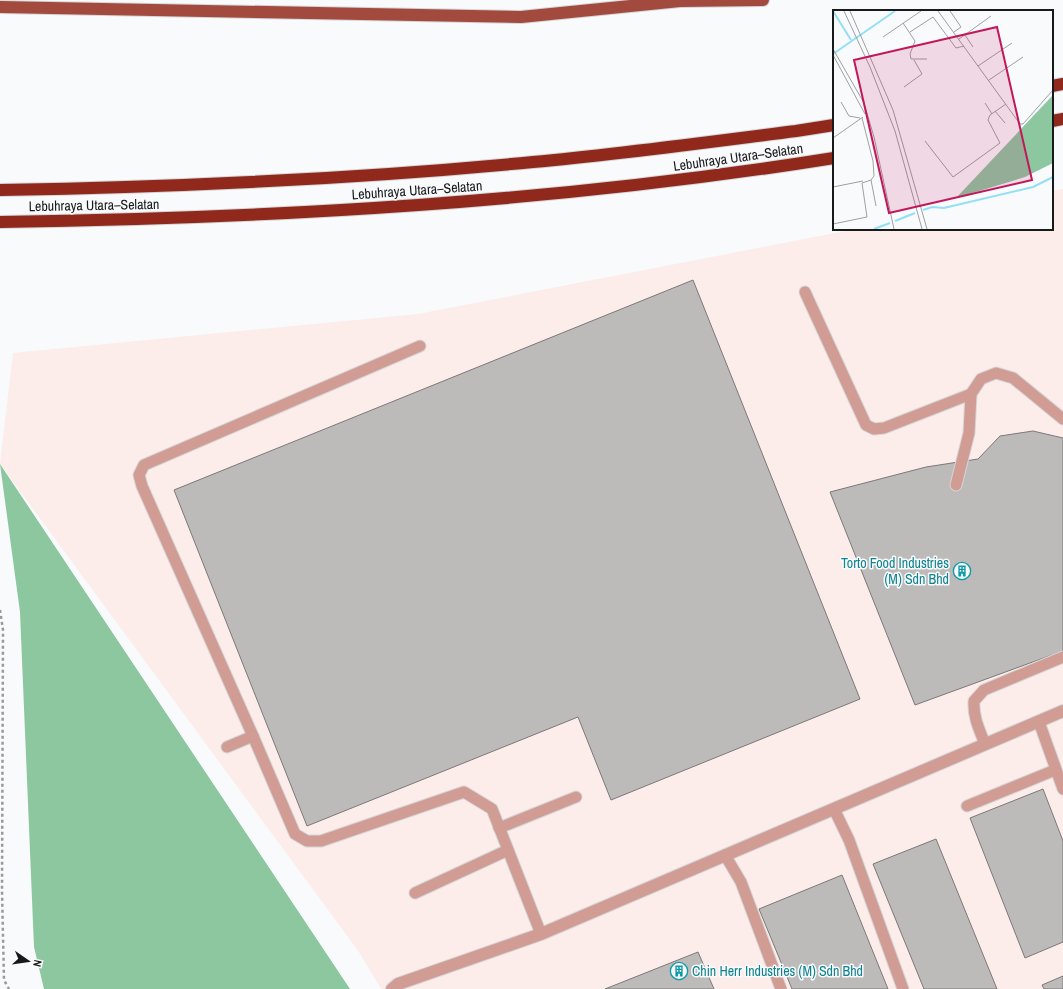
<svg xmlns="http://www.w3.org/2000/svg" width="1063" height="989" viewBox="0 0 1063 989" font-family="'Archivo Narrow',sans-serif">
<rect width="100%" height="100%" fill="#f8fafc"/>
<polygon fill="#fcecea" points="1063,189 1063,989 381,989 359,952 0,464 13,353 418,314 856,229 1052,229 1052,191"/>
<polygon fill="#8cc7a0" points="0,464 350,989 44,989 34,947 20,612"/>
<g fill="#bdbbba" stroke="#7b7978">
<polygon points="693,280 860,699 611,800 578,717 307,826 174,490"/>
<polygon points="1033,431 1063,438 1063,651 915,705 830,492 926,467 978,459 1000,436"/>
<polygon points="1043,789 1063,841 1063,942 1025,958 970,818"/>
<polygon points="936,839 997,989 924,989 873,864"/>
<polygon points="842,875 888,989 792,989 759,909"/>
<polygon points="698,952 714,989 605,989"/>
<polygon points="1063,976 1063,989 1044,989 1042,985"/>
</g>
<g fill="none" stroke-linecap="round" stroke-linejoin="round">
<defs>
<g id="lane">
<polyline points="805,292 866,425 874,429 884,428 971,394"/>
<polyline points="420,346 144,465 139,475 142,486 253,736 295,834 307,841 321,841 464,792 492,809 541,934"/>
<polyline points="956,485 969,433 971,394 981,379 996,373 1013,378 1063,419"/>
<polyline points="1039,722 1063,789"/>
<path d="M985,744C979,729 973,717 974,701L984,690L1063,657"/>
<polyline points="227,747 253,736"/>
<polyline points="967,806 1055,770"/>
<polyline points="834,809 849,840 903,989"/>
<polyline points="499,828 576,797"/>
<polyline points="725,855 741,882 781,989"/>
<polyline points="415,893 508,850"/>
</g>
<polyline id="street" points="392,989 398,984 541,934 1063,711"/>
<polyline id="primary" points="0,7 521,17 680,1 763,0"/>
<g id="highway">
<polyline points="1052,86 1063,84"/>
<polyline points="1052,121 1063,119"/>
<path d="M0,190C178,187 356,179 533,162C621,154 709,142 796,131L834,125"/>
<path d="M0,222C279,218 558,202 834,158"/>
</g>
</defs>
<use href="#lane" stroke="#d4d6d8" stroke-width="13"/>
<use href="#street" stroke="#d4d6d8" stroke-width="14"/>
<use href="#primary" stroke="#d4d6d8" stroke-width="14"/>
<use href="#highway" stroke="#d4d6d8" stroke-width="14"/>
<polyline stroke="#98999b" stroke-width="2.5" stroke-dasharray="3 3" stroke-linecap="butt" points="0,610 3,630 2,891 4,980 9,989"/>
<use href="#lane" stroke="#d09c93" stroke-width="11"/>
<use href="#street" stroke="#d09c93" stroke-width="12"/>
<use href="#primary" stroke="#a34a3e" stroke-width="12"/>
<use href="#highway" stroke="#90281c" stroke-width="12"/>
</g>
<defs>
<symbol id="building-ring" viewBox="-11 -11 22 22"><circle r="9.5" fill="#f8fafc" stroke="#0f9aa8" stroke-width="1.5"/><path d="M-4-6H4V6H1V3H-1V6H-4ZM-2.5-4.3h1.7v1.8h-1.7ZM.8-4.3h1.7v1.8H.8ZM-2.5-1h1.7V.8h-1.7ZM.8-1h1.7V.8H.8Z" fill="#0f9aa8"/></symbol>
</defs>
<g fill-rule="evenodd">
<use href="#building-ring" x="952" y="561" width="20" height="20"/>
<use href="#building-ring" x="669" y="961" width="20" height="20"/>
</g>
<g text-anchor="middle" stroke-width="3" stroke-linejoin="round" paint-order="stroke">
<g font-size="14" fill="#181919" stroke="#f8fafc">
<text transform="translate(738 157) rotate(-8)" y="5">Lebuhraya Utara–Selatan</text>
<text transform="translate(417 190) rotate(-4)" y="5">Lebuhraya Utara–Selatan</text>
<text transform="translate(94 205) rotate(-1)" y="5">Lebuhraya Utara–Selatan</text>
</g>
<g font-size="14" fill="#0d838f" stroke="#f8fafc" text-anchor="end">
<text x="949" y="568">Torto Food Industries<tspan x="949" dy="16">(M) Sdn Bhd</tspan></text>
<text x="692" y="976" text-anchor="start">Chin Herr Industries (M) Sdn Bhd</text>
</g>
</g>
<g transform="translate(833 10)">
<rect width="220" height="220" fill="#f8fafc"/>
<path d="M220,85V153L192,167L123,188Z" fill="#8cc7a0"/>
<path fill="none" stroke="#93dff6" stroke-width="2" d="M0,1L18,30M0,44L62,1M90,200L99,197L111,198L200,177L220,167M62,211L82,203M41,219L57,213"/>
<path fill="none" stroke="#9ea0a1" stroke-width="1" d="M11,1L37,57L62,121L89,219M17,1L60,100L94,219M105,1L187,114H190L220,80M117,1L128,17L121,22M70,13L82,31L77,44L78,49H94M77,22L100,7L123,38L131,36M132,25L140,37M50,27L88,1M126,29L158,6M0,39L31,93L41,127L61,219M0,45L32,104M145,56L179,33M156,70L190,47M71,77L89,64L81,50M8,92L16,106L27,108M152,93L159,104M162,101L172,113M0,128L30,107M92,131L120,167L167,133L155,110L157,105L173,94M38,170L43,196M0,177L30,171M0,214L34,207L29,173L38,170L41,166L40,151L29,108"/>
<path fill="#c2185b" fill-opacity="0.15" stroke="#c2185b" stroke-width="2" d="M164,17L199,170L56,203L21,50Z"/>
<rect width="220" height="220" fill="none" stroke="#181919" stroke-width="2"/>
</g>
<g transform="translate(28 961) rotate(103)" stroke="#f8fafc" stroke-width="3" paint-order="stroke">
<path d="M0-3L7 15L0 10L-7 15Z" fill="#181919"/>
<text y="-6" font-size="11" font-weight="bold" text-anchor="middle" fill="#181919">N</text>
</g>
</svg>
